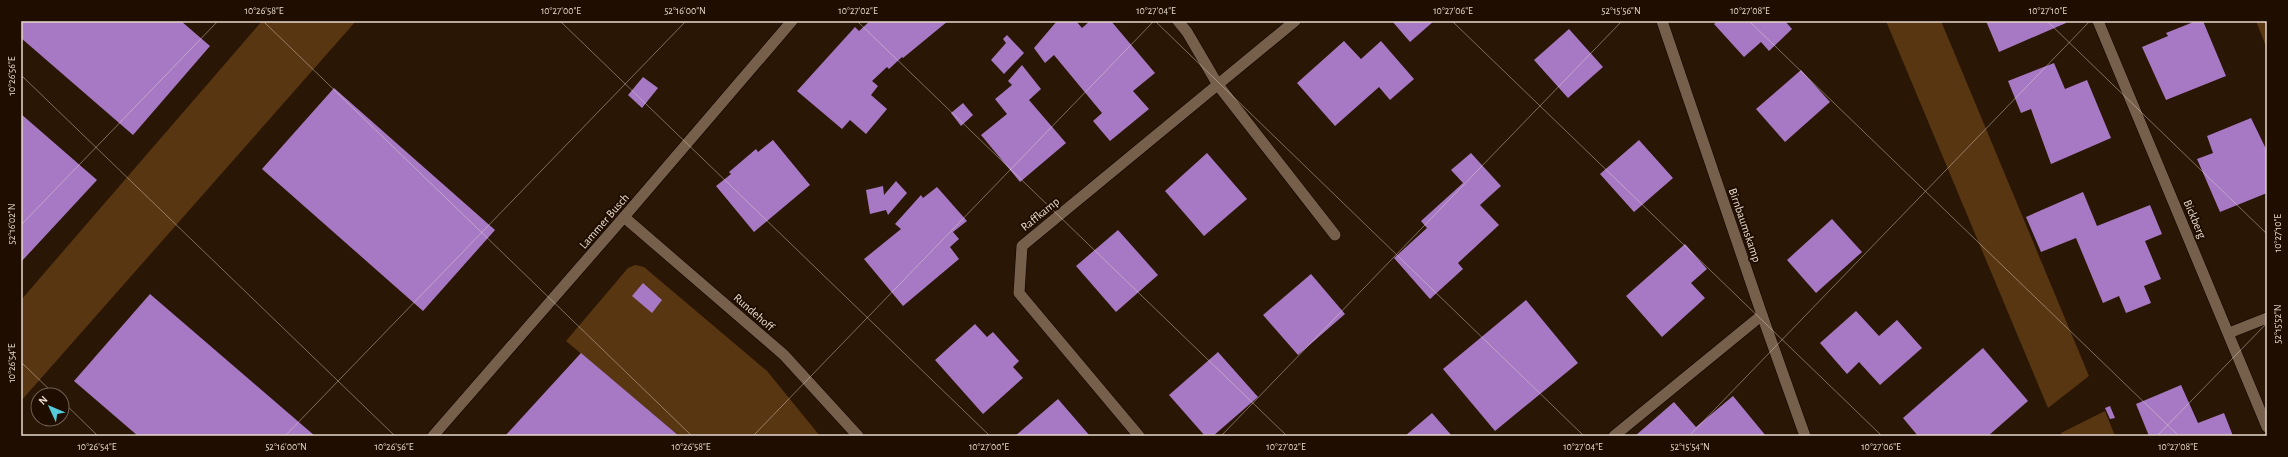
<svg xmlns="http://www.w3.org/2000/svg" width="2288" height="457" viewBox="0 0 2288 457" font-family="'Alegreya Sans',sans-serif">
<rect width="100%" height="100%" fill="#291604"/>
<g fill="#593612">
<polygon points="262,21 356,21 21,401 21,300"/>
<polygon points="1886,21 1941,21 2089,376 2048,408"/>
<polygon points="2256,21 2267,21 2267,49"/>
<polygon points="635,265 644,267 767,371 820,436 679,436 566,341 628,268"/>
<polygon points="2105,411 2115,436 2062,436 2061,433"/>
</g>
<g fill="#a779c4">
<polygon points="21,21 181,21 210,46 133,135 21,38"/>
<polygon points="870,21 948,21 903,58 902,57 889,69 887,67 872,81 878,86 871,95 887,109 866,134 850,120 842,129 797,91 855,27 859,31"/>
<polygon points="1057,21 1076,21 1082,28 1090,21 1111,21 1155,73 1133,91 1149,109 1110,141 1093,121 1102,113 1054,55 1045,63 1034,48"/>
<polygon points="1392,21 1434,21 1410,42"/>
<polygon points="1717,21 1785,21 1792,29 1769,51 1761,42 1744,57 1714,24"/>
<polygon points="1986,21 2066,21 2066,23 1999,52"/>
<polygon points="2196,21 2203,21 2226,76 2166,100 2142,47 2168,36 2166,33"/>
<polygon points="1569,29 1603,67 1568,98 1534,60"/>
<polygon points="1007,35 1024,53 1004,74 991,60 1006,43 1003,39"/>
<polygon points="1344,41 1361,59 1381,41 1414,79 1390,100 1379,87 1335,126 1297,83"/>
<polygon points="2054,63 2065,89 2087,80 2111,138 2051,164 2031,109 2021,113 2008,81"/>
<polygon points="1022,65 1041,89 1029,100 1066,143 1020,182 981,135 1007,114 995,99 1012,85 1008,81"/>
<polygon points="1801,70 1830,102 1785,142 1756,109"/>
<polygon points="643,77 658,88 642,108 628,95"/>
<polygon points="334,88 495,230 423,311 262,169"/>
<polygon points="963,103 973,115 961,126 951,113"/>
<polygon points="21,114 97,180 21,262"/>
<polygon points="2251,118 2267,151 2267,193 2220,212 2197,159 2213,153 2207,136"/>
<polygon points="773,140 810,185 754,232 716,186 731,174 729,172 756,149 758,152"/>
<polygon points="1639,140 1673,178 1634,212 1600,174"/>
<polygon points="1207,153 1247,199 1204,236 1165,191"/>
<polygon points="1471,153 1501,186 1480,205 1499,225 1458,263 1463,269 1430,299 1394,258 1427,228 1421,221 1463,183 1451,170"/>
<polygon points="896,181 907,193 888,215 886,210 870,214 866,190 883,186 884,195"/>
<polygon points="937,187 967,221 953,232 959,239 950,247 959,259 903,306 864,259 901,229 895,224 921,195 923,198"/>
<polygon points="2083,192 2097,226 2150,205 2162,234 2145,241 2161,279 2144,286 2151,303 2126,313 2119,296 2103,303 2076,238 2041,252 2026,217"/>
<polygon points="1832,219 1862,252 1816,293 1787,260"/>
<polygon points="1118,230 1158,275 1116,312 1076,266"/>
<polygon points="1685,244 1707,269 1691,283 1705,298 1662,337 1626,296"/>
<polygon points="1311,274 1345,314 1298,355 1263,315"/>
<polygon points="643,283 662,300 652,313 632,296"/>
<polygon points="150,294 315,436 138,436 74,381"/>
<polygon points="1526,300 1578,363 1495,431 1443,369"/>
<polygon points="1856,311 1879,336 1897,320 1922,348 1880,385 1859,362 1847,374 1820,343"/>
<polygon points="975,324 987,337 993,332 1019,361 1013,367 1023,378 983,414 935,360"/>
<polygon points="1983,348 2028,401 1988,436 1918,436 1903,418"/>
<polygon points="1218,352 1258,397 1213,436 1205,436 1169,395"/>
<polygon points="581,353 679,436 505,436"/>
<polygon points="2181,385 2198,423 2224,413 2233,436 2149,436 2136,404"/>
<polygon points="1733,396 1766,436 1635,436 1674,402 1696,427"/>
<polygon points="1058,399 1090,436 1015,436"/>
<polygon points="2110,406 2115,418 2110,419 2105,408"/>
<polygon points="1432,413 1452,436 1405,436"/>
</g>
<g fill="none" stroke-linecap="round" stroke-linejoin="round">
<defs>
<polyline id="service" points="1218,85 1335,235"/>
<g id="minor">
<polyline points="1178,21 1187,32 1218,85"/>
<polyline points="1662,21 1762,315 1805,436"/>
<polyline points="2098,21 2267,427"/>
<polyline points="624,217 784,355 858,436"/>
<polyline points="2229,333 2267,318"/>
<polyline points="433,436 624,217 792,21"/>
<polyline points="1139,436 1019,293 1022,246 1295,21"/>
<polyline points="1614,436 1762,315"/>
</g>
</defs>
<use href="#service" stroke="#100200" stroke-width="12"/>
<use href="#minor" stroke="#100200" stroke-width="12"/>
<use href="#service" stroke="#765f4b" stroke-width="11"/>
<use href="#minor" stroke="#765f4b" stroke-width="11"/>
</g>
<path fill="none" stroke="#e7dace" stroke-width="1" stroke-opacity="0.45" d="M263,21L692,436M560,21L990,436M857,21L1287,436M1155,21L1584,436M1452,21L1882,436M1749,21L2179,436M2047,21L2267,234M21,75L395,436M21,225L218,21M21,362L55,395M62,401L98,436M285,436L686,21M753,436L1154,21M1221,436L1622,21M1689,436L2090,21M2157,436L2267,323"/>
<g text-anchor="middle" stroke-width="4" stroke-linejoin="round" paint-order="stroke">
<g font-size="12" fill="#e7dace" stroke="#1f0d00">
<text transform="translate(1040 214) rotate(-39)" y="4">Raffkamp</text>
<text transform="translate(2195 219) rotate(67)" y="4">Bickberg</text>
<text transform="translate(604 221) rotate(-49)" y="4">Lammer Busch</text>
<text transform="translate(1745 225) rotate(71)" y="4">Birnbaumskamp</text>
<text transform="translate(754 312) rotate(41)" y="4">Rundehoff</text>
</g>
</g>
<rect width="2288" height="457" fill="none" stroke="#1f0d00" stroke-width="44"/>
<g transform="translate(50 407) rotate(314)"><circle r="19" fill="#1f0d00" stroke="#6f5f52"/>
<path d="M0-3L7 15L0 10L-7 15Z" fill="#53cbda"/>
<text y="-6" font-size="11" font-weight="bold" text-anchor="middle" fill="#e7dace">N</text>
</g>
<rect x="22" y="22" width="2244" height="413" fill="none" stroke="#e7dace" stroke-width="1.5"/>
<g font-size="10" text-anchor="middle" fill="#e7dace">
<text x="264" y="14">10°26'58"E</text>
<text x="561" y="14">10°27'00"E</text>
<text x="685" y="14">52°16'00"N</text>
<text x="858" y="14">10°27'02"E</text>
<text x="1156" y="14">10°27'04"E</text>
<text x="1453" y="14">10°27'06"E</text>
<text x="1621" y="14">52°15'56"N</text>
<text x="1750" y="14">10°27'08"E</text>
<text x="2048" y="14">10°27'10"E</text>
<text transform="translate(11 76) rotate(-90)" y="4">10°26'56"E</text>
<text transform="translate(11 224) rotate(-90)" y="4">52°16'02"N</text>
<text transform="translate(2277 233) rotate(-90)" y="4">10°27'10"E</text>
<text transform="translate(2277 324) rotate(-90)" y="4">52°15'52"N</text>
<text transform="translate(11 363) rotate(-90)" y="4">10°26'54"E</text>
<text x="97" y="450">10°26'54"E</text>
<text x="286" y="450">52°16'00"N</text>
<text x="394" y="450">10°26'56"E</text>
<text x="691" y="450">10°26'58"E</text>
<text x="989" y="450">10°27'00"E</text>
<text x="1286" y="450">10°27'02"E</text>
<text x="1583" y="450">10°27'04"E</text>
<text x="1690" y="450">52°15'54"N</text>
<text x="1881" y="450">10°27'06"E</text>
<text x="2178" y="450">10°27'08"E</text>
</g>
</svg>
